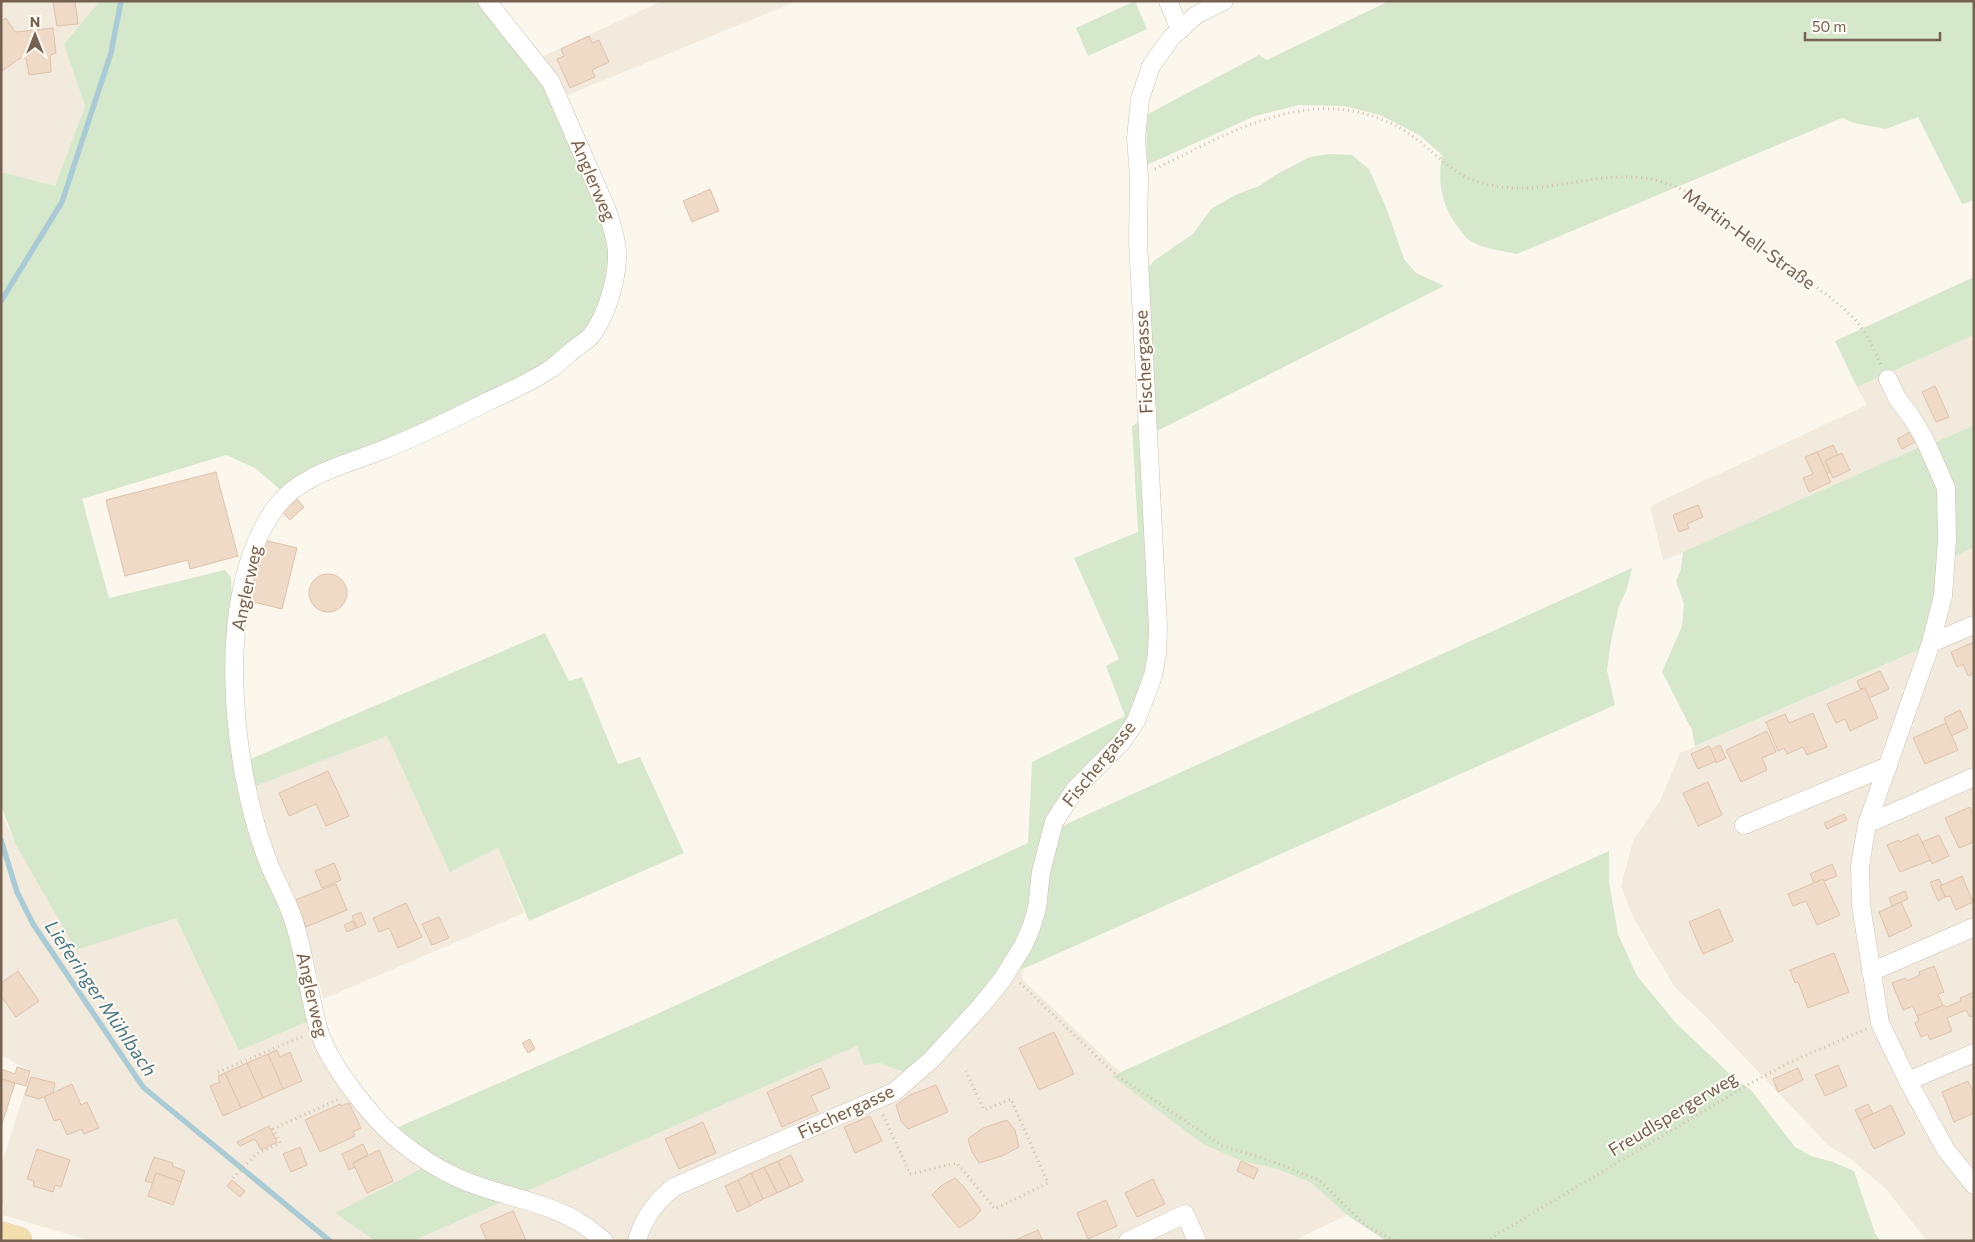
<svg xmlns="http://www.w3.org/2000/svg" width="1975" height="1242" viewBox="0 0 1975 1242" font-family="Commissioner,sans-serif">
<rect width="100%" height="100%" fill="#fbf7ed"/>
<g fill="#f2eadc">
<polygon points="1,1 100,1 64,44 85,106 54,189 1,173"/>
<polygon points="662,1 797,1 563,97 539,58"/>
<polygon points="1974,335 1974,425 1936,442 1924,445 1663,561 1650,506 1867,405 1857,387"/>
<polygon points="1974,547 1974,1241 1927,1241 1886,1189 1852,1160 1829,1146 1708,1019 1674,986 1634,919 1621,886 1633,841 1661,799 1680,753 1923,648 1940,555 1955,556"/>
<polygon points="387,736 450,871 498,848 524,913 323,999 309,944 271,855 253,787"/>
<polygon points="1,813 15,843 176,918 239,1051 309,1021 321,1054 427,1166 336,1213 375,1241 91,1241 3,1215 4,1204 1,1203 1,1167 31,1071 1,1055"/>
<polygon points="1005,965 1023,969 1022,979 1120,1072 1113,1075 1242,1161 1277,1169 1310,1182 1347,1215 1293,1241 413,1241 857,1046 880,1063 903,1072"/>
</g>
<g fill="#d5e8cc">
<polygon points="100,1 480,1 553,99 611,234 604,301 588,334 531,376 282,491 255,468 226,455 82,499 109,598 225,570 231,577 232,609 246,761 545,633 569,681 582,677 618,764 640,757 684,853 529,921 498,848 450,872 387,736 253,787 287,927 303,975 309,1021 239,1051 176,918 76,950 15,843 1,805 1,172 55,186 85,106 64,44"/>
<polygon points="1135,1 1147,29 1088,56 1076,28"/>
<path d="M1389,1H1974V200L1962,204L1918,117L1886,129L1854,123L1842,118L1517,254C1503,251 1480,248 1469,240C1466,238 1463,234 1461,231C1442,208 1437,184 1442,155L1419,135L1380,115L1344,106L1299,105L1255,116L1147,165L1146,115L1259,55L1267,60Z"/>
<polygon points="1329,154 1352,155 1369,169 1386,207 1404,259 1416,273 1444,286 1155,432 1148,267 1155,260 1193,234 1211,209 1235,195 1259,186 1279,173 1310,157"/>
<polygon points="1974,277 1974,335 1857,387 1835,341"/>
<polygon points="1141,420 1152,641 1137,701 1118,735 1050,815 1040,836 1632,568 1627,589 1619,606 1611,641 1607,670 1615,705 1023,969 1005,965 941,1042 903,1072 880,1063 864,1065 857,1046 413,1241 375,1241 335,1213 427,1166 396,1128 657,1014 1028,843 1032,762 1125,716 1106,666 1119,659 1074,558 1138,532 1132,426"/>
<polygon points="1974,425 1974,547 1955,556 1940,555 1940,575 1923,648 1695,746 1692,730 1662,672 1682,626 1684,604 1676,581 1681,569 1683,552 1924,445 1936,442"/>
<polygon points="1609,851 1609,882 1618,934 1637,976 1676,1023 1732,1076 1751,1090 1795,1147 1811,1156 1833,1162 1854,1171 1875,1233 1880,1241 1386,1241 1347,1215 1310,1182 1277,1169 1242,1161 1203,1144 1112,1076"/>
</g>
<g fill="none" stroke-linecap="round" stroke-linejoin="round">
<g stroke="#aacbd5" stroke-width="5.5">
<polyline points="1,301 62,202 111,53 121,1"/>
<polyline points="1,840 17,892 33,924 143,1087 330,1241"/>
</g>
</g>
<g fill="#eedac7" stroke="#dfc2a9">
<polygon points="75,1 78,24 57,26 53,2"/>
<polygon points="6,18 15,32 53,28 56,53 50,55 51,72 29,75 26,58 19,59 2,71 1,21"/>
<polygon points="589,36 592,43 599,40 609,62 592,70 595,77 570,88 557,59 564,56 561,49"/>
<polygon points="710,189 719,211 692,222 683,201"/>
<polygon points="1935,386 1949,417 1936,422 1922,392"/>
<polygon points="1910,432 1915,442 1902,449 1897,439"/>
<polygon points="1833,445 1838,455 1825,461 1830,472 1827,474 1817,452"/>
<polygon points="1817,452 1831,482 1809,492 1803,478 1813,474 1805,457"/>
<polygon points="1842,453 1850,470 1833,478 1825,461"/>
<polygon points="216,472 238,556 190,569 188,560 125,576 106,500"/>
<polygon points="297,499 304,507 290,520 282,512"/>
<polygon points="1698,505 1703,517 1687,524 1689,528 1679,532 1673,515"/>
<polygon points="264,540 297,548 282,609 249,601"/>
<circle cx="328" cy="593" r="19"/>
<polygon points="1974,642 1974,673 1968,676 1963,664 1957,667 1951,652"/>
<polygon points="1880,671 1889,689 1869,698 1865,688 1860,689 1857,681"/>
<polygon points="1865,688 1878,718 1850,731 1845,719 1836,723 1827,704"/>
<polygon points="1960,710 1968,728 1951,736 1944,718"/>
<polygon points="1813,713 1827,747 1807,755 1803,747 1787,754 1784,748 1778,751 1766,722 1785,714 1789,723"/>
<polygon points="1946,723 1958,750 1925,764 1913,738"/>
<polygon points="1767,731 1776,752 1762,758 1767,770 1741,782 1726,750"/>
<polygon points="1720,745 1726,758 1716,763 1710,750"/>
<polygon points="1709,746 1716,761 1698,769 1691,754"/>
<polygon points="328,771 349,816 326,826 316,804 289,816 279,793"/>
<polygon points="1708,782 1722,815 1698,826 1683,793"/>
<polygon points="1970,807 1974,816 1974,842 1959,848 1945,818"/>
<polygon points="1844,814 1847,820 1827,829 1824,823"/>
<polygon points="1918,834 1931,860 1900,872 1887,845 1899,840 1900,842"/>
<polygon points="1939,835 1949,856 1932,864 1922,842"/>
<polygon points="334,863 341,880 322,888 315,871"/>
<polygon points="1832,864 1837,876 1824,881 1823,879 1814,883 1810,874"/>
<polygon points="1962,876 1973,902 1956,910 1950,896 1945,897 1940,886"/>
<polygon points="1823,879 1840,915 1817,925 1806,901 1793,906 1788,894"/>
<polygon points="1939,879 1942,885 1940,886 1945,897 1938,901 1930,882"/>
<polygon points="336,884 347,910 306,927 295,900"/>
<polygon points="1905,891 1908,899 1892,906 1889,898"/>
<polygon points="1901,902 1912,926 1889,937 1879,912"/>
<polygon points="406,903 422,937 398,948 389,928 379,932 373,918"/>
<polygon points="1719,909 1733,941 1703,954 1689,922"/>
<polygon points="361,912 366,924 357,928 352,916"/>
<polygon points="439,917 449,938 432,945 422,924"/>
<polygon points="353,921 356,928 347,932 344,925"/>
<polygon points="1834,953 1849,992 1808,1008 1798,982 1795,983 1790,970"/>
<polygon points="1934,966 1944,992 1938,994 1943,1006 1917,1016 1913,1006 1903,1010 1892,983 1905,978 1907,981 1920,975 1919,972"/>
<polygon points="18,971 39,1001 16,1017 1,996 1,983"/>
<polygon points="1974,992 1974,1015 1970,1017 1966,1010 1947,1018 1952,1031 1930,1040 1928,1034 1921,1037 1915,1023 1919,1021 1917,1016 1944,1005 1946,1007 1961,1001 1960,998"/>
<polygon points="1054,1032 1074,1074 1039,1090 1019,1048"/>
<polygon points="530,1039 535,1049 528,1053 522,1043"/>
<polygon points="277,1050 280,1057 290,1052 302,1081 283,1089 268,1054"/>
<polygon points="268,1054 283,1089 263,1098 247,1063"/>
<polygon points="247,1063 263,1098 241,1108 225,1073"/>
<polygon points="1838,1065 1847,1086 1825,1096 1815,1075"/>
<polygon points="17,1067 30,1071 26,1086 1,1079 1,1069 15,1074"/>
<polygon points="821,1068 830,1088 811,1096 818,1111 782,1127 767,1092"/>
<polygon points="1798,1068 1803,1080 1778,1092 1773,1079"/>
<polygon points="225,1073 241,1108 223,1116 210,1086 220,1082 218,1076"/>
<polygon points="31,1077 55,1083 53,1093 39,1099 25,1095"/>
<polygon points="1,1079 15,1083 1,1127"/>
<polygon points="1968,1081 1974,1094 1974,1113 1954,1122 1942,1092"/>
<polygon points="72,1084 81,1105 87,1102 99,1128 84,1134 82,1129 67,1135 60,1119 54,1121 44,1097"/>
<polygon points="936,1085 948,1112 908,1129 901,1121 896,1105 910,1095"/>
<polygon points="349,1103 361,1128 353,1132 355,1136 320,1152 305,1120 340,1104 341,1106"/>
<polygon points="1868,1104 1873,1114 1860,1120 1855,1110"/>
<polygon points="1891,1105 1905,1134 1874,1149 1860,1120"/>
<polygon points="870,1116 882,1141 855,1153 844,1127"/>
<polygon points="1007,1120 1015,1130 1019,1147 1002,1156 979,1163 972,1152 968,1139 983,1128"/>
<polygon points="703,1122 716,1153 679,1169 665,1139"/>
<polygon points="269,1126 277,1142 261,1150 255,1139 240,1146 237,1142"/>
<polygon points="363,1144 368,1155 353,1163 355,1167 349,1170 342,1154"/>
<polygon points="300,1147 307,1165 291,1172 283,1154"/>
<polygon points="37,1149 70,1160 61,1187 55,1185 53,1192 33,1186 34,1181 27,1179"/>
<polygon points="379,1150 393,1181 367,1193 353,1163"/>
<polygon points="791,1155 803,1181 790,1187 778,1161"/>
<polygon points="154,1157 173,1163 172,1166 185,1171 181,1182 156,1173 153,1183 145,1181"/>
<polygon points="778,1161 790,1187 777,1193 764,1167"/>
<polygon points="1241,1161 1258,1169 1254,1179 1237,1171"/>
<polygon points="764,1167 777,1193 763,1199 751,1173"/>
<polygon points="156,1173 181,1182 173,1205 148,1196"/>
<polygon points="751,1173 763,1199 750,1206 738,1180"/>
<polygon points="955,1178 964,1187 981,1210 974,1218 959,1228 932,1195 942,1185"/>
<polygon points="1153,1179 1165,1204 1137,1217 1125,1193"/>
<polygon points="232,1180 245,1191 240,1197 227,1186"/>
<polygon points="738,1180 750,1206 737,1212 725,1186"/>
<polygon points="1106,1200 1117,1226 1088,1239 1077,1213"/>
<polygon points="513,1211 526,1240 487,1241 480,1225"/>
<polygon points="1038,1230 1043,1241 1013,1241"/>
</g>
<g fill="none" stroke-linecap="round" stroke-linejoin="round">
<defs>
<g id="minor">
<path d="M487,1L551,82L607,210C611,223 616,237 617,251C618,277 607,317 590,337C585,342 578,346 573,350C566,356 559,363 552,368C533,381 510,391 489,401C453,419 417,437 380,451C344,465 300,475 276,507C213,592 231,762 266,856C272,874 282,890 289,908C305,948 307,990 319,1031C329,1064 370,1116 397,1139C414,1153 436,1168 456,1177C496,1196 544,1200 582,1224C590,1229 597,1235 604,1241"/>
<polyline points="1168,1 1180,30"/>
<polyline points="1888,379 1897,398 1912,418 1925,440 1946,488 1947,539 1943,596 1931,643 1867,824 1860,866 1861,906 1880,1023 1908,1081 1946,1150 1974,1185"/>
<polyline points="1931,643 1974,625"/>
<polyline points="1867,824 1974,777"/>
<polyline points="1744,825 1888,766"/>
<polyline points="1871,972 1974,927"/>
<polyline points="1908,1081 1974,1053"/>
<path d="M637,1241C642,1220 657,1200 674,1187L894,1092L931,1060L980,1007L1002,980L1023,946L1031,928L1037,908L1041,872L1054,822L1076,788L1121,743L1136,721L1153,676L1157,654L1158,627L1138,241L1139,177L1136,138L1140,99L1151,66L1171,38L1196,15L1224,1"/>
<polyline points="1128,1241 1185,1214 1197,1241"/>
</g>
<polyline id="primary" points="1,1236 18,1241"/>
</defs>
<use href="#minor" stroke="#cdc0b3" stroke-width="19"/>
<use href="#primary" stroke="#d8d3ce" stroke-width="29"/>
<g stroke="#d4beaa" stroke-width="3" stroke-dasharray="1 4" stroke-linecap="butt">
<path d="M1155,169C1237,129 1321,77 1410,134C1427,146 1441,162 1459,173C1470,181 1489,185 1502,187C1549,193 1597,172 1644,178C1660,180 1676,186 1691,194C1699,198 1707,206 1714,212C1730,225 1746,239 1763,251C1794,274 1830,292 1856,321C1867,333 1874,350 1881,365"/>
<polyline points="1020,983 1116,1075 1223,1146 1268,1160 1319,1180 1366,1226 1395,1241"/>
<polyline points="218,1072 304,1036"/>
<polyline points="883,1115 910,1174 957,1163 995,1209 1048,1183 1011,1099 984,1110 966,1071"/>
<polyline points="233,1178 256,1154 280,1143 273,1129 339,1099"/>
<polyline points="1486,1241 1746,1086 1786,1064 1866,1029"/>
</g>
<use href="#minor" stroke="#fff" stroke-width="18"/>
<use href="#primary" stroke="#f3dead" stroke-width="28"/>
</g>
<g text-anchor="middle" stroke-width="4" stroke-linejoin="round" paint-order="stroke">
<g font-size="18" fill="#756151" stroke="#fefbf4">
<text transform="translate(593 180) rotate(67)" y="6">Anglerweg</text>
<text transform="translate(1749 239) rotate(36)" y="6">Martin-Hell-Straße</text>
<text transform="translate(1144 362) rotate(-93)" y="6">Fischergasse</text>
<text transform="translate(247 588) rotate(-78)" y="6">Anglerweg</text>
<text transform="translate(1099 764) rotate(-51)" y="6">Fischergasse</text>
<text transform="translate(312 995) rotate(77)" y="6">Anglerweg</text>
<text transform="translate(846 1112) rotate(-25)" y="6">Fischergasse</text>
<text transform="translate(1673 1114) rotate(-31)" y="6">Freudlspergerweg</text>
</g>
<g font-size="19" font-style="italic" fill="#4c7886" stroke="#fefbf4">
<text transform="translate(101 998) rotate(56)" y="7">Lieferinger Mühlbach</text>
</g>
</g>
<rect width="1975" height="1242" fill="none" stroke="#756151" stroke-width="5"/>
<g transform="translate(35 35)" stroke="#fefbf4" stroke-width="4" paint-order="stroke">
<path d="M0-4L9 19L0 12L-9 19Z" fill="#756151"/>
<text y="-8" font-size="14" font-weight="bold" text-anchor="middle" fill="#756151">N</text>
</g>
<path d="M1805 32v8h135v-8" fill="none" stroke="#756151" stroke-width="2.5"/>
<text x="1812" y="32" font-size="15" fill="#756151" stroke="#fefbf4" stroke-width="4" paint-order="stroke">50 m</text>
</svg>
